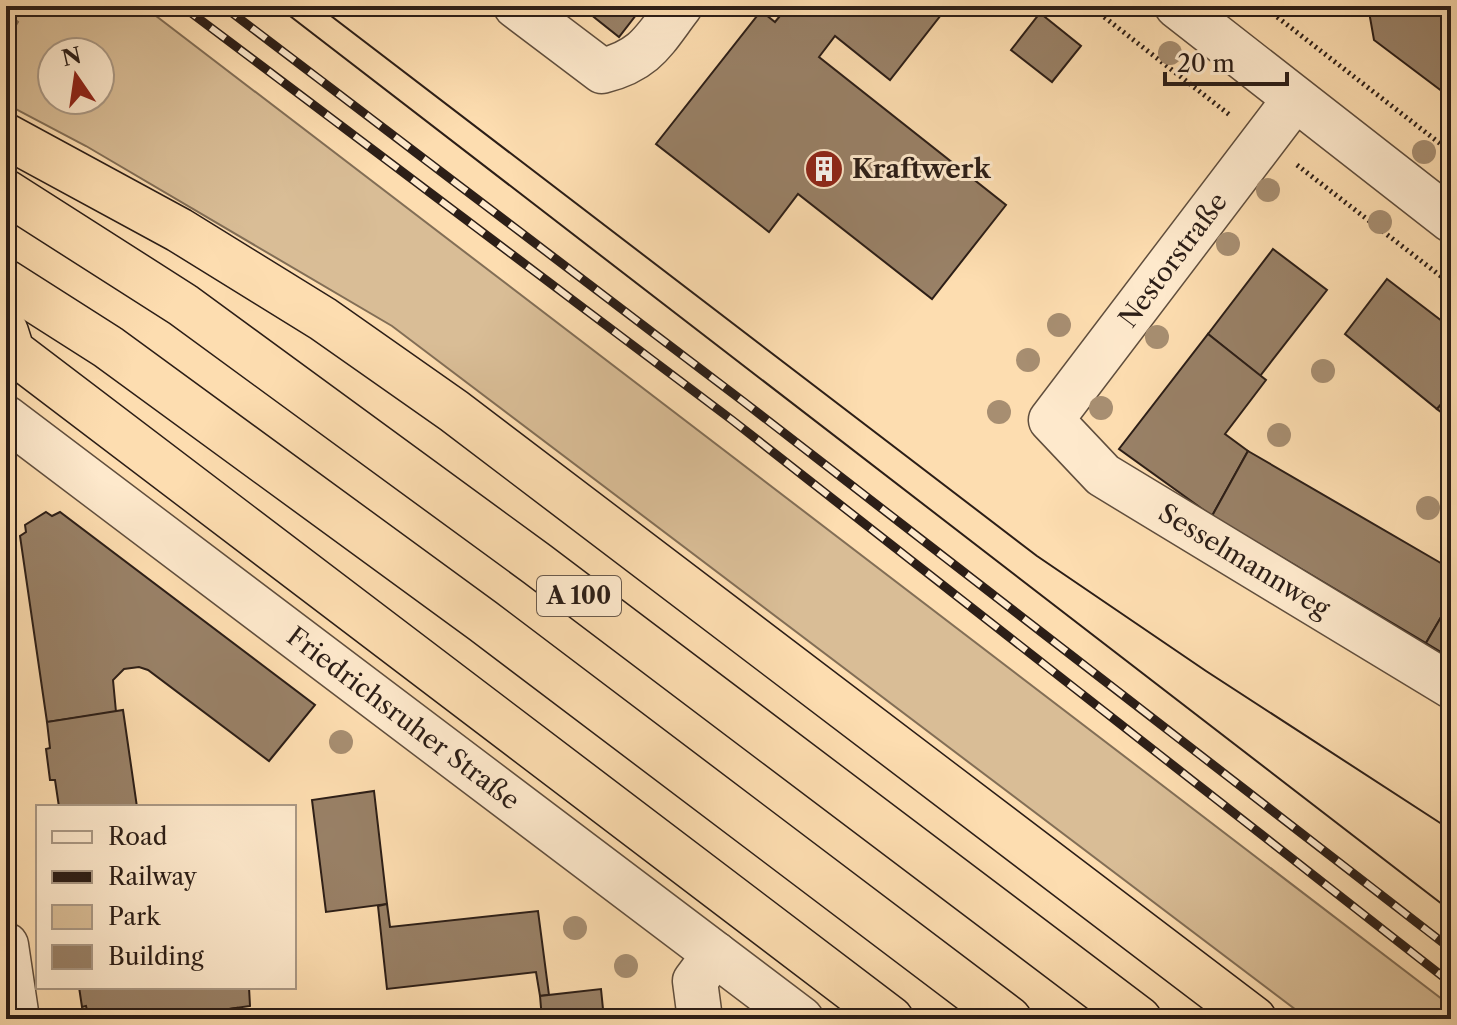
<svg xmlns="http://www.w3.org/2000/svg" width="1457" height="1025" viewBox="0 0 1457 1025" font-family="'Libre Caslon Text',serif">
<rect width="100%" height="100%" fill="#fdddb0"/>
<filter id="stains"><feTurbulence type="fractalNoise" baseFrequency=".0025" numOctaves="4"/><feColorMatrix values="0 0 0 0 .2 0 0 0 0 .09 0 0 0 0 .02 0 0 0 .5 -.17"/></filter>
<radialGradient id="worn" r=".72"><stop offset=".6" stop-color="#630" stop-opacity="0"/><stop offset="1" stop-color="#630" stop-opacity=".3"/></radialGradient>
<path fill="#d9bd96" stroke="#826e56" stroke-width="2" fill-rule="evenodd" d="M6,6H143L1451,1006V1019H1308L392,326L86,146L6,104V41L18,22L6,11ZM52,52H100V100H52Z"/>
<g fill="#998167" stroke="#2c1e17" stroke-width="2">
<polygon points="580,6 643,6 619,37"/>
<polygon points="788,6 948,6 890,80 835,36 819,57 1006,205 932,299 798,194 769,232 656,144 761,11 775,22"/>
<polygon points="1368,6 1451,6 1451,98 1374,40"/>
<polygon points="1040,13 1081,46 1052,82 1011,50"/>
<polygon points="1273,249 1327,290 1260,376 1208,334"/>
<polygon points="1387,279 1451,328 1451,393 1437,409 1345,334"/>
<polygon points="1208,334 1266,380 1225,434 1248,451 1212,516 1119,449"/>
<polygon points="1451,393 1451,420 1437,409"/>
<polygon points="1248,451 1451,569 1451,600 1426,643 1212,516"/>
<polygon points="46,512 52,516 60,512 315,705 269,761 148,670 139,667 124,669 113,680 116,712 47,722 20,536 26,532 25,525"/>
<polygon points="1451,600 1451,658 1426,643"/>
<polygon points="123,710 137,807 59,807 55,780 50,780 46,749 50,748 47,722"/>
<polygon points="374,791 387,904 326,912 312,800"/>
<polygon points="387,904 390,927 538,911 549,995 540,996 536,972 387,989 378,906"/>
<polygon points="79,987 249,987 250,1006 159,1019 89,1019 86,1006 82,1007"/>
<polygon points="601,989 604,1019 542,1019 540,996"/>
<polygon points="237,1008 237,1019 159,1019"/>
</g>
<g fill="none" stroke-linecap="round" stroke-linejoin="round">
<defs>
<g id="minor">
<path d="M516,6L602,71C646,60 654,40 680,6"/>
<polyline points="1177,6 1451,220"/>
<path id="s1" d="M1295,99L1051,420L1103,475L1451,686"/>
<path id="s2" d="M6,418L801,1019"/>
<polyline points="6,945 17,1019"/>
<polyline points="700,1019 695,981 715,954"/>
</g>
<g id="highway">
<polyline points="6,136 179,230 323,319 454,411 1254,1019"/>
<polyline points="6,192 183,305 537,564 1139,1019"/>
<polyline points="6,282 108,347 483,621 1009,1019"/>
<polyline points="6,332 12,351 891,1019"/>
</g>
</defs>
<use href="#minor" stroke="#604e3d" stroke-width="47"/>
<use href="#highway" stroke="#2c1e17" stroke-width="47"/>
<g stroke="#2c1e17" stroke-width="5" stroke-dasharray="2 4" stroke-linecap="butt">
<polyline points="1090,6 1231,116"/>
<polyline points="1263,6 1451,152"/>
<polyline points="1297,165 1451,284"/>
</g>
<use href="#minor" stroke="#fee9cc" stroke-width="44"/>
<use href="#highway" stroke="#fdddb0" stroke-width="44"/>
<g stroke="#2c1e17" stroke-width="2">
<polyline points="277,6 1451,911"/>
<polyline points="318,6 1037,556 1206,671 1451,830"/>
</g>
<defs>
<g id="rail">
<polyline points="182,6 732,420 1451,983"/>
<polyline points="223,6 744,402 1451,949"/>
</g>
</defs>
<use href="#rail" stroke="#2c1e17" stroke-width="9"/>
<use href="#rail" stroke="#fee9cc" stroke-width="6" stroke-dasharray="18" stroke-linecap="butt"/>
</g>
<g fill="#a78e71">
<circle cx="1170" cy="53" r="12"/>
<circle cx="1424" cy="152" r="12"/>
<circle cx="1268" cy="190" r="12"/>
<circle cx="1380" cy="222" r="12"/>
<circle cx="1228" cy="244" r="12"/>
<circle cx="1059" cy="325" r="12"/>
<circle cx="1157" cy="337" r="12"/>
<circle cx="1028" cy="360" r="12"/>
<circle cx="1323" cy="371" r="12"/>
<circle cx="1101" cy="408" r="12"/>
<circle cx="999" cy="412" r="12"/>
<circle cx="1279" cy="435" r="12"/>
<circle cx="1428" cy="508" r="12"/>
<circle cx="341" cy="742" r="12"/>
<circle cx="575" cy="928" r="12"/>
<circle cx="626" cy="966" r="12"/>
</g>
<defs>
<symbol id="building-disc" viewBox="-11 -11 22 22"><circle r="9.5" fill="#8f2418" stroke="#fee9cc"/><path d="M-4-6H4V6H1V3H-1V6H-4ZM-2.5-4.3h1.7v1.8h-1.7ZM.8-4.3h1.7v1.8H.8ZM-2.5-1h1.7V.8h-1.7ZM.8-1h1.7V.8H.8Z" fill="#fff"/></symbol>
</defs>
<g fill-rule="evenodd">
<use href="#building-disc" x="802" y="147" width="44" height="44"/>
</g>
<g text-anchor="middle" stroke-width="6" stroke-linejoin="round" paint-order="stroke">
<rect fill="#fee9cc" stroke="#6b5b4d" stroke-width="2" x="537" y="576" width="84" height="40" rx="6"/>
<g font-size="24" font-weight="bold" fill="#2c1e17">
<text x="579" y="604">A 100</text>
</g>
<g font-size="26" font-weight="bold" fill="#2c1e17" stroke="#fee9cc" text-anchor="start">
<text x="852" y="178">Kraftwerk</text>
</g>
<g font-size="26" fill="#2c1e17" stroke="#fee9cc">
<text transform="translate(1173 260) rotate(-53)" y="9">Nestorstraße</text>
<text dy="9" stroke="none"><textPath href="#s1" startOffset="644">Sesselmannweg</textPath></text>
<text dy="9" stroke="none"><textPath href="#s2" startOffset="498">Friedrichsruher Straße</textPath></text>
</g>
</g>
<rect width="1457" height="1025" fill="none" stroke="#fdddb0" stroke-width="32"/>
<rect x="8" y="8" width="1441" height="1009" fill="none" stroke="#2c1e17" stroke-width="4"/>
<rect x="16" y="16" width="1425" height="993" fill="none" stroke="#2c1e17" stroke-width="2"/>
<rect x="36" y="805" width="260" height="184" fill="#fee9cc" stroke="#aa9884" stroke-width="2"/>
<rect x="52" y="831" width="40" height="12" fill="#fee9cc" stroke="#aa9884" stroke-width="2"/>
<text x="108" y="845" font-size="24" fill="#2c1e17">Road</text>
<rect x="52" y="871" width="40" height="12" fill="#2c1e17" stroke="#aa9884" stroke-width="2"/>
<text x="108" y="885" font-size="24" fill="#2c1e17">Railway</text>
<rect x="52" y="905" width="40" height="24" fill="#d9bd96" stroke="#aa9884" stroke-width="2"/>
<text x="108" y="925" font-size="24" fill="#2c1e17">Park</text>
<rect x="52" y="945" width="40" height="24" fill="#998167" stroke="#aa9884" stroke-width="2"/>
<text x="108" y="965" font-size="24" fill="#2c1e17">Building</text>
<g transform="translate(76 76) rotate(347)"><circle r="38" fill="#fee9cc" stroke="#aa9884" stroke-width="2"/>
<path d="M0-6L14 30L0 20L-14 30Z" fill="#8f2418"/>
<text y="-12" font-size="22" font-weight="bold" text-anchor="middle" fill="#2c1e17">N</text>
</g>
<path d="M1165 72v12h122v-12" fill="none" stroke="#2c1e17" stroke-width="4"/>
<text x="1177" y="72" font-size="24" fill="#2c1e17" stroke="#fee9cc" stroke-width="6" paint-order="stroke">20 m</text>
<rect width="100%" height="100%" filter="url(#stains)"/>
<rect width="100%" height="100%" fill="url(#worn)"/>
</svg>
